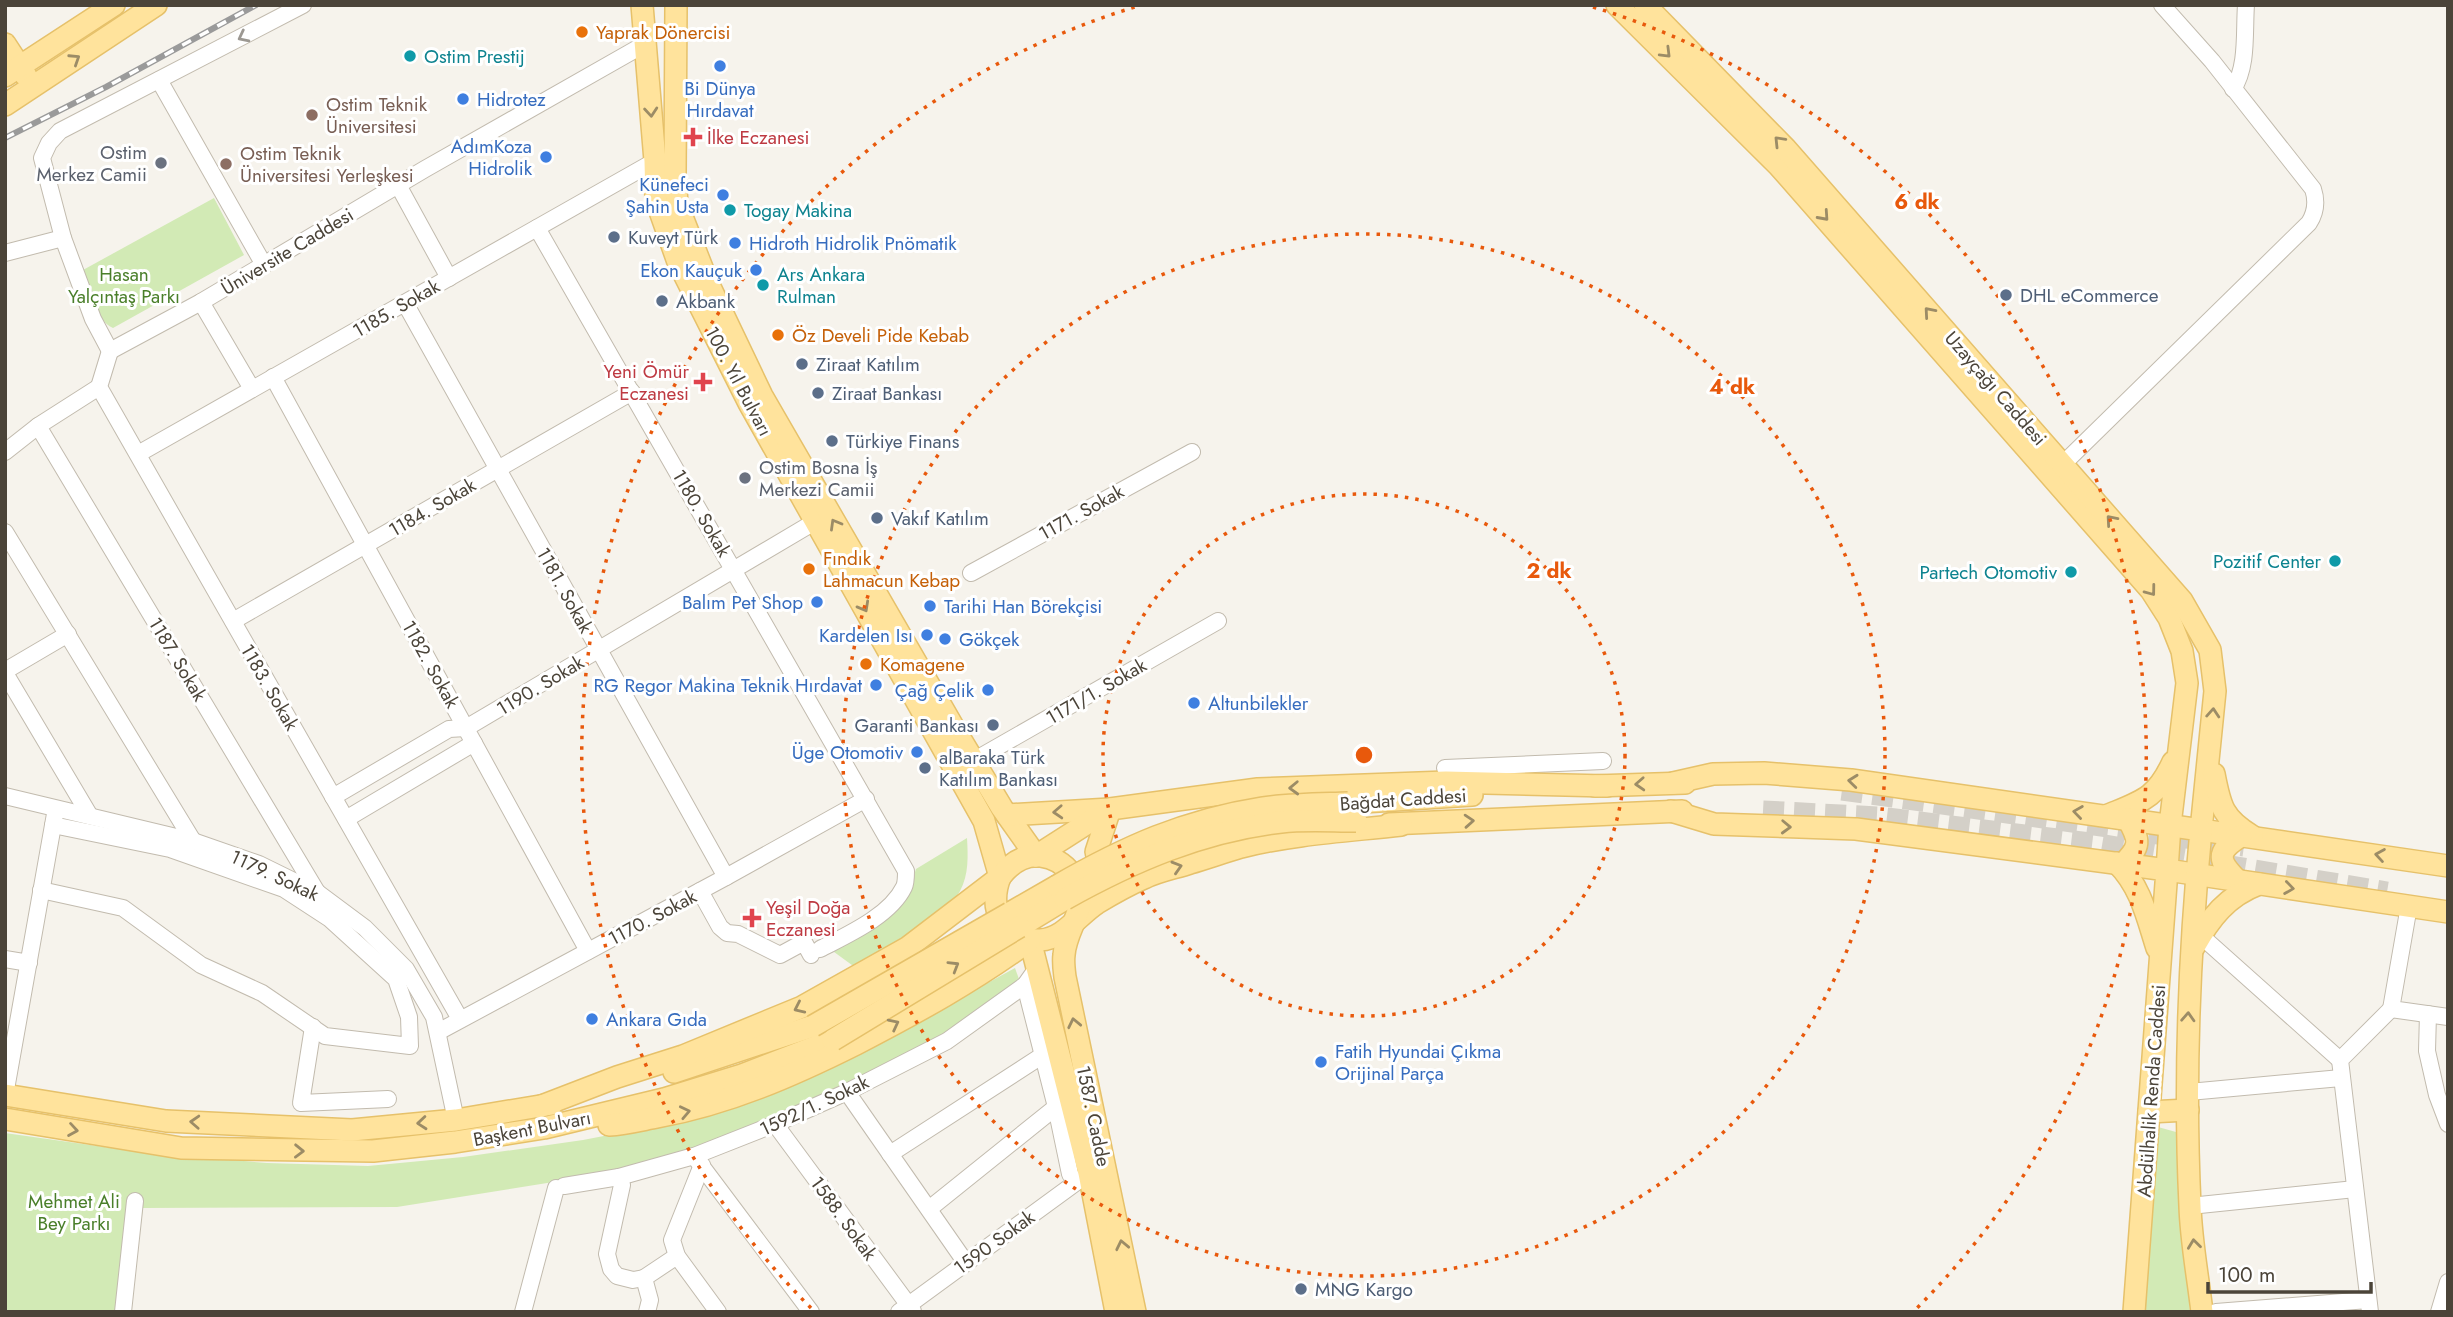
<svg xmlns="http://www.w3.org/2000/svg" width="2453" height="1317" viewBox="0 0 2453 1317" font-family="Jost,sans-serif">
<rect width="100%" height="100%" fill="#f6f3ec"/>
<g fill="#d2eab5">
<path d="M214,198L244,255L113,328C95,320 89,288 83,270Z"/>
<path d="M967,838C968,855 969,875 960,891C941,925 888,948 856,968L830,949C875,926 900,921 916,869Z"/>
<polygon points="1015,968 1020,982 978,1013 915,1051 748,1131 616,1172 397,1207 143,1208 130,1312 5,1312 5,1133 147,1153 267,1163 368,1166 463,1157 583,1140 707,1116 781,1090 922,1019"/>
<polygon points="2158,1127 2176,1132 2190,1312 2145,1312"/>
</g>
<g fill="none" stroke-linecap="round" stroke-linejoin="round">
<g stroke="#d4d0c8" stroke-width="21" stroke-dasharray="21 10" stroke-linecap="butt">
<polyline points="1842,790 2244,846"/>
<polyline points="1763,811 1879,817 2098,844 2387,892"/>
</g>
<defs>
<g id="minor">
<polyline points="159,80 264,265"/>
<path d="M2233,89C2248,67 2244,31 2246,5"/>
<polyline points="398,185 449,278"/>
<path d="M537,228L906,871C906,875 906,883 904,887C890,916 847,935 820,949"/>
<polyline points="5,253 63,238"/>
<polyline points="201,302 252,389"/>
<polyline points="405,303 726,877"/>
<polyline points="110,351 99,387 460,1019"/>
<polyline points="110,351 201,302 425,169 645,44"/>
<polyline points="110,351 93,319 63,238 42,158 49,143 60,131 303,5"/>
<polyline points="273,377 588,951"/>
<polyline points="38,426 317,892"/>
<polyline points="5,452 38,426 99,387"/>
<polyline points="138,454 655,161"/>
<path d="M2063,464L2309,223C2316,212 2317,201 2313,189L2212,61L2162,5"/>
<polyline points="5,532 193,841"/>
<polyline points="971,573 1192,452"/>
<polyline points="233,621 632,392"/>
<polyline points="5,671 68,634"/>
<polyline points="5,673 90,816"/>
<polyline points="973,761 1218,621"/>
<polyline points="1445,768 1603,761"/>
<polyline points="5,796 193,841 259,864 318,893 365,928 406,969 434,1017 456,1120"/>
<polyline points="333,797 449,729 466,728 816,521"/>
<polyline points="346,819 474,743"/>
<polyline points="41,890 123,908 201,965 262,993 325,1036 410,1046 409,1017 396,979 330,919 284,889 170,849 53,825"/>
<polyline points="700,891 720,927 727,933 738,934 780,955 804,942 811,955"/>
<polyline points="2409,906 2391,1009 2448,1017"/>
<polyline points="2200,935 2340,1060"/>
<polyline points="5,959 29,963"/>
<polyline points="1025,985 1056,1107 1070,1174"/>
<polyline points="2428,1014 2427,1051 2437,1095 2448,1124"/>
<polyline points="313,1027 301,1103 388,1099"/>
<polyline points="438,1032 726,877 866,799"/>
<polyline points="847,1092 966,1263"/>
<polyline points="2189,1092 2341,1078"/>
<polyline points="5,1095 55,814"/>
<polyline points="775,1124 913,1311"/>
<polyline points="890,1154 1043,1055"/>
<polyline points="694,1156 811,1312"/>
<polyline points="702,1165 672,1240 677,1256 718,1312"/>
<polyline points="619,1177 622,1185 607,1254 611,1269 617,1276 633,1280 644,1278"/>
<polyline points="564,1186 619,1177 694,1156 775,1124 847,1092 947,1041 1025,985 1037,968"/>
<polyline points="2190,1206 2355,1189"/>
<polyline points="929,1209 1056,1107"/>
<polyline points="123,1312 135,1201"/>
<polyline points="523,1312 556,1188"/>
<polyline points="647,1312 650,1300 644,1278 677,1256"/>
<polyline points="899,1312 1089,1173"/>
<polyline points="2216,1312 2368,1300"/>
<polyline points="2370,1312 2340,1060 2391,1009"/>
<polyline points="2439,1312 2448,1282"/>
</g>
<g id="major">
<polyline points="642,5 655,161 656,200 678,262 749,403 984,821 1000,877"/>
<polyline points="676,5 675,174 677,204 708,283 762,396 955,730 1002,808 1036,856"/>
<polyline points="1617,5 1779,166 2151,590 2169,618 2182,651 2187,683 2170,825 2167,870 2448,912"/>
<polyline points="1645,5 1785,148 2182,601 2210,650 2215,691 2201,830 2448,866"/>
<polyline points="5,44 26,76"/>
<polyline points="5,76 114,5"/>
<polyline points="5,105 156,5"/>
<path d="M2214,774C2220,806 2223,819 2252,836"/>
<path d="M1673,783L1713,774L1764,773L1851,780L2201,830C2189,955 2184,1081 2190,1206C2191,1241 2198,1277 2202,1312"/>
<polyline points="1595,786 1685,783"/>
<polyline points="1348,803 1472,795"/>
<polyline points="1110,809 1096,852 1104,872 1112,875"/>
<polyline points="1671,811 1714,824 1856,829 2167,870 2134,1312"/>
<polyline points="1007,815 1110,809 1258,789 1446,782 1607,786"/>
<path d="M2106,816C2142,801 2156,799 2173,762"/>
<polyline points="1389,824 1682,811"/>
<polyline points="1036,856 1108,810"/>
<path d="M2117,863C2141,887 2147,917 2157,948"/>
<path d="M2123,864C2141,846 2140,841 2128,819"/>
<path d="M1000,877C988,908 1002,942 1040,940C1064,939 1078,915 1097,903C1112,894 1128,885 1144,878C1158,871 1175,868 1190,863C1207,858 1224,852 1241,847C1293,834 1348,831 1401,825"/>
<path d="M2238,881C2218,861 2215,852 2241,836"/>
<polyline points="1010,913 1057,886"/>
<polyline points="1019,927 1065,899"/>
<polyline points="1030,940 1089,1173 1116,1312"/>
<path d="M2194,947C2210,918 2227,896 2259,884"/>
<polyline points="674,1072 813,1026"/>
<polyline points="5,1095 166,1121 352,1130 456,1120 552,1104"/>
<path d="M539,1107L617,1077L683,1056L802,1007L907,948L1000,877C1010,864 1023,854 1041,856C1066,859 1084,883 1079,908C1075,923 1065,938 1064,955C1063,962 1064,969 1065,977L1135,1312"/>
<polyline points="2149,1112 2188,1110"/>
<polyline points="5,1119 181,1148 373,1151 455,1142 544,1128 664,1099 742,1075 833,1040"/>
<path d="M609,1125C625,1124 641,1120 657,1117C728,1104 792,1076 856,1044C916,1013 976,980 1030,940"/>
</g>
</defs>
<use href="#minor" stroke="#c2bbae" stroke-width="18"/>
<use href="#major" stroke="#e6c16a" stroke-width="24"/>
<use href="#minor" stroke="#fff" stroke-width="16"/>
<use href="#major" stroke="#ffe39c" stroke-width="21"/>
<defs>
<polyline id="rail" points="5,138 106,87 256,5"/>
</defs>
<use href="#rail" stroke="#9a9a9a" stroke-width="6"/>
<use href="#rail" stroke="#fff" stroke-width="3.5" stroke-dasharray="10" stroke-linecap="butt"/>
<defs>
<g id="major-bridge">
<path d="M1057,886C1125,847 1185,820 1262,808C1290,804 1320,804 1348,803"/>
<path d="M1065,899C1133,861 1203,831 1281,822C1305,819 1331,821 1356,821"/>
<polyline points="813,1026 1010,913"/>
<polyline points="833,1040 1019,927"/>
</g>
</defs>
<use href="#major-bridge" stroke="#e6c16a" stroke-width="24" stroke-linecap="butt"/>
<use href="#major-bridge" stroke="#ffe39c" stroke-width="21"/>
</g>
<defs><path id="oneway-chevron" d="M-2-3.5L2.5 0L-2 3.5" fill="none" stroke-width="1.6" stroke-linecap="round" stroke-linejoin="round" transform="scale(1.75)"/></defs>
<use stroke="#9c9892" href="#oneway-chevron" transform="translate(243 37) rotate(153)"/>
<g stroke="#9c8c66">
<use href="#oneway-chevron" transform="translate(1666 53) rotate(45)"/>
<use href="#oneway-chevron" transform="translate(75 59) rotate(-33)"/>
<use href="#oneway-chevron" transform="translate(651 112) rotate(85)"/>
<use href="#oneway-chevron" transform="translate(1779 141) rotate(-134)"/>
<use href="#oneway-chevron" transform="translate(1824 216) rotate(48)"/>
<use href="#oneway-chevron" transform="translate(1929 312) rotate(-131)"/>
<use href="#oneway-chevron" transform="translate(2111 520) rotate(-131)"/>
<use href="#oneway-chevron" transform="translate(835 524) rotate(-120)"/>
<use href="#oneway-chevron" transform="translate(2151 591) rotate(53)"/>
<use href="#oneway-chevron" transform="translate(864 607) rotate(61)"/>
<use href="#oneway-chevron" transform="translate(2213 713) rotate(-86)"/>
<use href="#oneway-chevron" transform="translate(1853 781) rotate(-174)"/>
<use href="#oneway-chevron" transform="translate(1640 784) rotate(177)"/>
<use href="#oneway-chevron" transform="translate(1294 788) rotate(178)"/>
<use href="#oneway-chevron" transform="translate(1058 812) rotate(177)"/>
<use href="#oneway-chevron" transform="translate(2078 812) rotate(-172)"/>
<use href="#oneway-chevron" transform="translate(1469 821) rotate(-4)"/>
<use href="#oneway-chevron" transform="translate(1786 827) rotate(2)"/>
<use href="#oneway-chevron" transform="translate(2380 855) rotate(-171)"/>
<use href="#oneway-chevron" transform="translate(1177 867) rotate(-17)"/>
<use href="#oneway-chevron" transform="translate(2289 888) rotate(8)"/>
<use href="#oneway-chevron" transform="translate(954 966) rotate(-31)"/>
<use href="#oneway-chevron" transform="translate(799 1008) rotate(155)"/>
<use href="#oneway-chevron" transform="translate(2188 1017) rotate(-87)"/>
<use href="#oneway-chevron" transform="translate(1074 1023) rotate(-102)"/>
<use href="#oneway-chevron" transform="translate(894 1024) rotate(-27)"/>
<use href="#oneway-chevron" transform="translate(685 1112) rotate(-12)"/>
<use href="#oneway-chevron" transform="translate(195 1122) rotate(-177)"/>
<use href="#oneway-chevron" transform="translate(422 1123) rotate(175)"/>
<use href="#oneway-chevron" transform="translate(73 1130) rotate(9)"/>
<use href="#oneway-chevron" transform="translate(299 1151) rotate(1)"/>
<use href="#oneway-chevron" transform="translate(2194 1244) rotate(-97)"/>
<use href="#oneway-chevron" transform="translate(1122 1245) rotate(-102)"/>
</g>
<g fill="none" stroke="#e8590c" stroke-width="3.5" stroke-dasharray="3.5 7">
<circle cx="1364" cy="755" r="261"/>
<circle cx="1364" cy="755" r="521"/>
<path d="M811 1308A782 782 0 0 1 1135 7M1593 7A782 782 0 0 1 1917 1308"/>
</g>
<g fill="#e8710a" stroke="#fff" stroke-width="2.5">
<circle cx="582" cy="32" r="7"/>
<circle cx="778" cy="335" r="7"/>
<circle cx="809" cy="569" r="7"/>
<circle cx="866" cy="664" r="7"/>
</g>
<g fill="#0f9aa8" stroke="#fff" stroke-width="2.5">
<circle cx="410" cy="56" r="7"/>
<circle cx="730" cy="210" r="7"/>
<circle cx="763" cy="285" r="7"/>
<circle cx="2335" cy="561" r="7"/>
<circle cx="2071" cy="572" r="7"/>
</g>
<g fill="#3f7fe0" stroke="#fff" stroke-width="2.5">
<circle cx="720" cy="66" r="7"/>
<circle cx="463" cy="99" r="7"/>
<circle cx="546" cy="157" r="7"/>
<circle cx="723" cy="195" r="7"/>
<circle cx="735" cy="243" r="7"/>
<circle cx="756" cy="270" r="7"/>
<circle cx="817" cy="602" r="7"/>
<circle cx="930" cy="606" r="7"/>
<circle cx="927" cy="635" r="7"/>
<circle cx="945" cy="639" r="7"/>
<circle cx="876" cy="685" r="7"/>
<circle cx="988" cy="690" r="7"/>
<circle cx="1194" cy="703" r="7"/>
<circle cx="917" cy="752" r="7"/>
<circle cx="592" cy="1019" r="7"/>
<circle cx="1321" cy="1062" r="7"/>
</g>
<g fill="#8d6e63" stroke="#fff" stroke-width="2.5">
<circle cx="312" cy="115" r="7"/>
<circle cx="226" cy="164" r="7"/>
</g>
<g fill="#e0444e" stroke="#fff" stroke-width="2.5">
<path d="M689.5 126.5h7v7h7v7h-7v7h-7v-7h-7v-7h7z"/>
<path d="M699.5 371.5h7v7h7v7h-7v7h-7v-7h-7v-7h7z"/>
<path d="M748.5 907.5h7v7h7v7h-7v7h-7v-7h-7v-7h7z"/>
</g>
<g fill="#6b7280" stroke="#fff" stroke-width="2.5">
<circle cx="161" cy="163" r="7"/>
<circle cx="745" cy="478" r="7"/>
</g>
<g fill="#5c6f8a" stroke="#fff" stroke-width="2.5">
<circle cx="614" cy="237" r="7"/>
<circle cx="2006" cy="295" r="7"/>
<circle cx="662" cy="301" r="7"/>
<circle cx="802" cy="364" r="7"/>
<circle cx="818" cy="393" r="7"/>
<circle cx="832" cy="441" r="7"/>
<circle cx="877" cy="518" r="7"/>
<circle cx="993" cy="725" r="7"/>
<circle cx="925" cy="768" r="7"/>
<circle cx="1301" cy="1289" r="7"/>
</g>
<g text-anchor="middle" stroke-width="6" stroke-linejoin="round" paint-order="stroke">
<g font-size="19" fill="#c56008" stroke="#fff" text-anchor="start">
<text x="596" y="39">Yaprak Dönercisi</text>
<text x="792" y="342">Öz Develi Pide Kebab</text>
<text x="823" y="565">Fındık<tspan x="823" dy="22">Lahmacun Kebap</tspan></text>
<text x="880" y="671">Komagene</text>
</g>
<g font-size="19" fill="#0d838f" stroke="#fff" text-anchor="start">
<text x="424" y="63">Ostim Prestij</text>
<text x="744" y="217">Togay Makina</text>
<text x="777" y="281">Ars Ankara<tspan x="777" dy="22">Rulman</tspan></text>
<text x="2321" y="568" text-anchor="end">Pozitif Center</text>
<text x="2057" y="579" text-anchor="end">Partech Otomotiv</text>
</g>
<g font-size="19" fill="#366cbe" stroke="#fff" text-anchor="end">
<text x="720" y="95" text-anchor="middle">Bi Dünya<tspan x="720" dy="22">Hırdavat</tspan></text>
<text x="477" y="106" text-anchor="start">Hidrotez</text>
<text x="532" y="153">AdımKoza<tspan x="532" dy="22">Hidrolik</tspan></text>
<text x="709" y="191">Künefeci<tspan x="709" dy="22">Şahin Usta</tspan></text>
<text x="749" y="250" text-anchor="start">Hidroth Hidrolik Pnömatik</text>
<text x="742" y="277">Ekon Kauçuk</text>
<text x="803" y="609">Balım Pet Shop</text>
<text x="944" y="613" text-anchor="start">Tarihi Han Börekçisi</text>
<text x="913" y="642">Kardelen Isı</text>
<text x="959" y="646" text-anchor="start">Gökçek</text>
<text x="862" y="692">RG Regor Makina Teknik Hırdavat</text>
<text x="974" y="697">Çağ Çelik</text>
<text x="1208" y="710" text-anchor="start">Altunbilekler</text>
<text x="903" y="759">Üge Otomotiv</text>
<text x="606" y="1026" text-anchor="start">Ankara Gıda</text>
<text x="1335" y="1058" text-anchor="start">Fatih Hyundai Çıkma<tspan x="1335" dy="22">Orijinal Parça</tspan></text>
</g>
<g font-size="19" fill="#785e54" stroke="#fff" text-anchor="start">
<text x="326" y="111">Ostim Teknik<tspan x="326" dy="22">Üniversitesi</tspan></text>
<text x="240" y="160">Ostim Teknik<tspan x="240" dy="22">Üniversitesi Yerleşkesi</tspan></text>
</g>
<g font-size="19" fill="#be3a42" stroke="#fff" text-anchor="start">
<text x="707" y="144">İlke Eczanesi</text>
<text x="689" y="378" text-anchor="end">Yeni Ömür<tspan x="689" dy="22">Eczanesi</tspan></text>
<text x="766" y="914">Yeşil Doğa<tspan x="766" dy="22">Eczanesi</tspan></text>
</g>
<g font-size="19" fill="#5b616d" stroke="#fff" text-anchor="end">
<text x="147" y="159">Ostim<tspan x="147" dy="22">Merkez Camii</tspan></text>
<text x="759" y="474" text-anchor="start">Ostim Bosna İş<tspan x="759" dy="22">Merkezi Camii</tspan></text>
</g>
<g font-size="19" fill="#4e5e75" stroke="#fff" text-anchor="start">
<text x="628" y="244">Kuveyt Türk</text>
<text x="2020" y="302">DHL eCommerce</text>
<text x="676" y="308">Akbank</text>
<text x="816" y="371">Ziraat Katılım</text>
<text x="832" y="400">Ziraat Bankası</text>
<text x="846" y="448">Türkiye Finans</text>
<text x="891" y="525">Vakıf Katılım</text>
<text x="979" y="732" text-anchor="end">Garanti Bankası</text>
<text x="939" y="764">alBaraka Türk<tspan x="939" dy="22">Katılım Bankası</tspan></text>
<text x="1315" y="1296">MNG Kargo</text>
</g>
<g font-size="19" fill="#4b4439" stroke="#fff">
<text transform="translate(287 251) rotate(-31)" y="7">Üniversite Caddesi</text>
<text transform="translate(396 308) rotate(-30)" y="7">1185. Sokak</text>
<text transform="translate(739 381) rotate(62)" y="7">100. Yıl Bulvarı</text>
<text transform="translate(1996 388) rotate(49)" y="7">Uzayçağı Caddesi</text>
<text transform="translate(432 507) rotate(-30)" y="7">1184. Sokak</text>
<text transform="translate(1081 512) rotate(-29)" y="7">1171. Sokak</text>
<text transform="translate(702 513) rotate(60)" y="7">1180. Sokak</text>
<text transform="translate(565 590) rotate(61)" y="7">1181. Sokak</text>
<text transform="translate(178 659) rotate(59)" y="7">1187. Sokak</text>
<text transform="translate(431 664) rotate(61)" y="7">1182. Sokak</text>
<text transform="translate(540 685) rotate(-31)" y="7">1190. Sokak</text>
<text transform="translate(270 687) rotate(60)" y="7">1183. Sokak</text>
<text transform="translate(1096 691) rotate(-30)" y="7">1171/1. Sokak</text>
<text transform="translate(1403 799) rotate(-4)" y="7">Bağdat Caddesi</text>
<text transform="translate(275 875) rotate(25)" y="7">1179. Sokak</text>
<text transform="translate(652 917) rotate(-28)" y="7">1170. Sokak</text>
<text transform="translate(2151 1091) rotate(-86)" y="7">Abdülhalik Renda Caddesi</text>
<text transform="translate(814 1105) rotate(-25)" y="7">1592/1. Sokak</text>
<text transform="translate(1094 1116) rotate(78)" y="7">1587. Cadde</text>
<text transform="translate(532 1128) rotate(-11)" y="7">Başkent Bulvarı</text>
<text transform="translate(844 1218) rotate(54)" y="7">1588. Sokak</text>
<text transform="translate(994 1242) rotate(-36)" y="7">1590 Sokak</text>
</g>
<g font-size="19" fill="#4a7f2a" stroke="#fff">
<text x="124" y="281">Hasan<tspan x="124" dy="22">Yalçıntaş Parkı</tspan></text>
<text x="74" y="1208">Mehmet Ali<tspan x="74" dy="22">Bey Parkı</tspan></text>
</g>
</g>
<circle cx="1364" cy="755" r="10" fill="#e8590c" stroke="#fff" stroke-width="3.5"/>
<g font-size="21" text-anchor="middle" font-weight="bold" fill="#e8590c" stroke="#fff" stroke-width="6" stroke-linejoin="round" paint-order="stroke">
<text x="1917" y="209">6 dk</text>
<text x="1732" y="394">4 dk</text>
<text x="1549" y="578">2 dk</text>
</g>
<rect width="2453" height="1317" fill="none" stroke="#4b4439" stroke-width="14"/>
<path d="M2208 1282v10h163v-10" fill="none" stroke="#4b4439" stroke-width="3.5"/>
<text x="2218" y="1282" font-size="21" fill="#4b4439" stroke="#ffffff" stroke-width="5" paint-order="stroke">100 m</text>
</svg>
